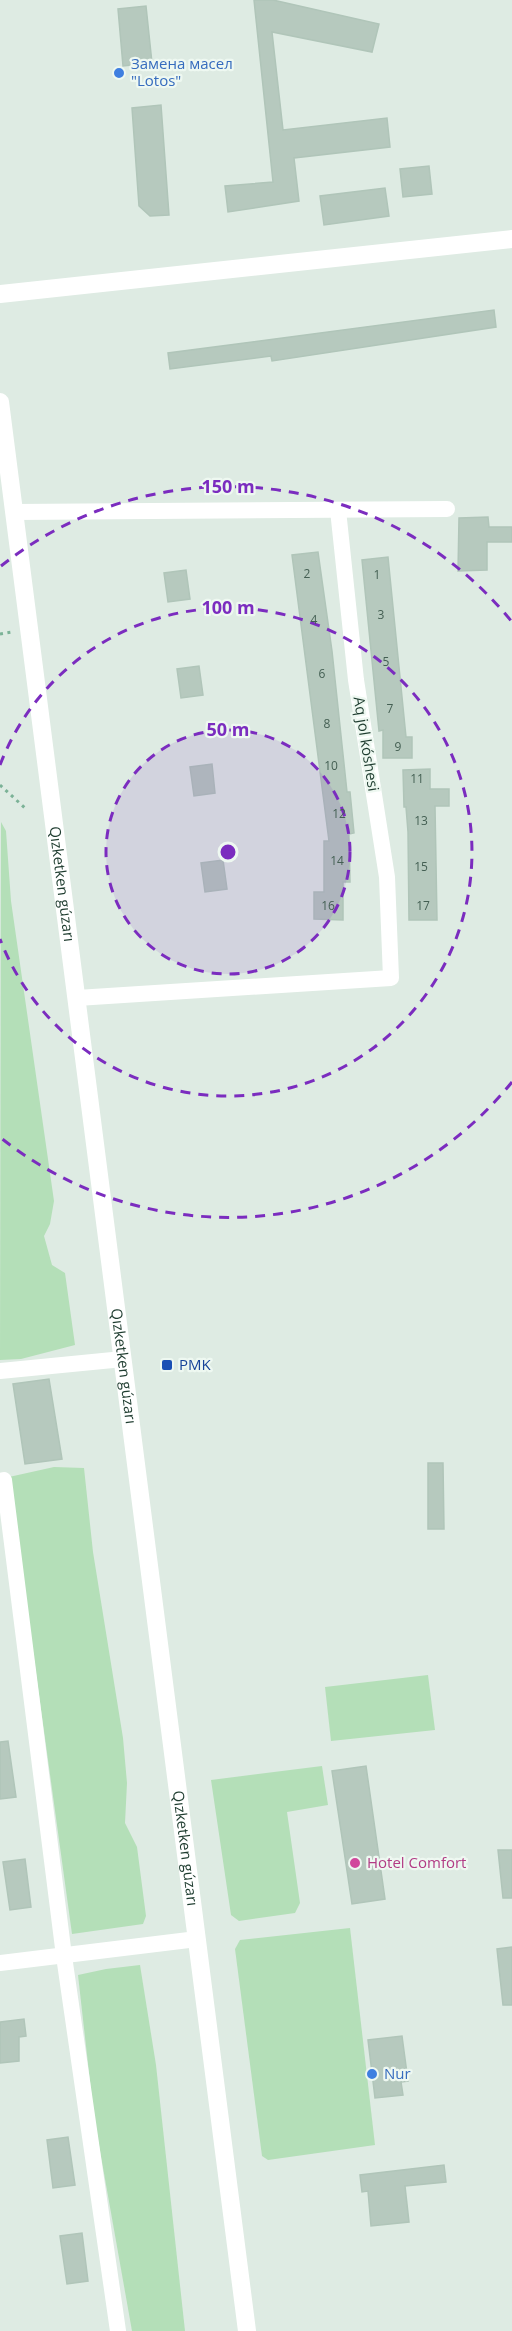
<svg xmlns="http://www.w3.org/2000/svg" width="512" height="2331" viewBox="0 0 512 2331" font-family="'Open Sans',sans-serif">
<rect width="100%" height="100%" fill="#deebe3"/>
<g fill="#b4dfb8">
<polygon points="1,822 6,831 11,901 54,1201 50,1224 44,1236 52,1265 65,1273 75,1345 21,1359 0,1360"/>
<polygon points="54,1467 84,1468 93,1552 123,1738 127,1783 125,1823 137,1847 146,1916 143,1924 72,1934 9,1477"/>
<polygon points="428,1675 435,1730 331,1741 325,1687"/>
<polygon points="322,1766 328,1805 287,1812 300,1903 295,1913 239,1921 231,1915 211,1780"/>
<polygon points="350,1928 375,2145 268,2160 262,2156 235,1949 240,1940"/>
<polygon points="140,1965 156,2065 185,2331 132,2331 94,2117 78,1975 106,1969"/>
</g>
<g fill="#b6c9be" stroke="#b0c5b9" stroke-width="1.5">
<polygon points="254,0 273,0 379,24 372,52 272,32 283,130 387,118 390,147 294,158 299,201 228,212 225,186 273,182"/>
<polygon points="146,6 152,63 123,66 118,9"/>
<polygon points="161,105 169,215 150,216 139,206 132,108"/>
<polygon points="429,166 432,194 403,197 400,169"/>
<polygon points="385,188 389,216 324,225 320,196"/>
<polygon points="494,310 496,327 272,361 271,356 170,369 168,353"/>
<polygon points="488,517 489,527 512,527 512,542 487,542 487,570 458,571 459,518"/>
<polygon points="318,552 332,651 347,792 350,792 354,833 349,834 350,882 343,882 343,920 314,919 314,892 324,892 324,841 329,841 292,555"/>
<polygon points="388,557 406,737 412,737 412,758 383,758 383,730 379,731 362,560"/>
<polygon points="186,570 190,599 168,602 164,573"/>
<polygon points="199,666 203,695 181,698 177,669"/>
<polygon points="212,764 215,793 194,796 190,767"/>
<polygon points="430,769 430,789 449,789 449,806 435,806 437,920 409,920 408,832 406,807 404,807 403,770"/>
<polygon points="223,860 227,889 205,892 201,863"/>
<polygon points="49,1379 62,1459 25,1464 13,1384"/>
<polygon points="428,1463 443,1463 444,1529 428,1529"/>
<polygon points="8,1741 16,1797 0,1799 0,1742"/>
<polygon points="366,1766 385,1899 352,1904 332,1771"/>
<polygon points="498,1850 512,1850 512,1898 503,1898"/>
<polygon points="25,1859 31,1907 10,1910 3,1862"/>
<polygon points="512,1947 512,2005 503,2005 497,1949"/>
<polygon points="24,2019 26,2036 19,2037 19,2061 0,2063 0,2022"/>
<polygon points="402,2036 408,2081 401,2082 403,2095 375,2098 368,2040"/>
<polygon points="68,2137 75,2185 53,2188 47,2140"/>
<polygon points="444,2165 446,2182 405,2186 409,2222 371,2226 368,2191 362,2192 360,2175"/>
<polygon points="82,2233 88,2281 67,2284 60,2236"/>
</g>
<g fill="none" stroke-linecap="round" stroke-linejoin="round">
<g stroke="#7bb297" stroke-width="3" stroke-dasharray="3 4.5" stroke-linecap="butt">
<polyline points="0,634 12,632"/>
<polyline points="0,785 25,808"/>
</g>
<g stroke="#fff" stroke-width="16">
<polyline points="14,512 447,509"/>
<polyline points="77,998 391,978 387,877 356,680 338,510"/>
<polyline points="0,1371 123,1359"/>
<polyline points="0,1481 4,1480 64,1956 118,2331"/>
<polyline points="0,1963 197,1939"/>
</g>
<g stroke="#fff" stroke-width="18">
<polyline points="0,294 512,239"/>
<path id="s1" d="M0,402L247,2331"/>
</g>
</g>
<circle cx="228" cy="852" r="122" fill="#7b2cbf" fill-opacity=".12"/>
<g fill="none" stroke="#7b2cbf" stroke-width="3" stroke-dasharray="10 8">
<circle cx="228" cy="852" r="122"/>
<path d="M0 765A244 244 0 1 1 0 939"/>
<path d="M512 1082A365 365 0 0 1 1 1138M1 566A365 365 0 0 1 512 622"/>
</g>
<g fill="#3f7fe0" stroke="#eef8f1" stroke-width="2">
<circle cx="119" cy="73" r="6"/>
<circle cx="372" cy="2074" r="6"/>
</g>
<rect fill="#1a4fb4" stroke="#eef8f1" stroke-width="2" x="161" y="1359" width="12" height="12" rx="3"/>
<circle fill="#d1479c" stroke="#eef8f1" stroke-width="2" cx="355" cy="1863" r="6"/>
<g text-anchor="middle" stroke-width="4.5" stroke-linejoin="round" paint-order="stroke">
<g font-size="12" fill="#445f53">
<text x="307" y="578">2</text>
<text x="377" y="579">1</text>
<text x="381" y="619">3</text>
<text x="314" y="624">4</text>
<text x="386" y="666">5</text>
<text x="322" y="678">6</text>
<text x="390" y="713">7</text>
<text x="327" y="728">8</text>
<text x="398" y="751">9</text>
<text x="331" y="770">10</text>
<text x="417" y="783">11</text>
<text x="339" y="818">12</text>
<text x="421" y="825">13</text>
<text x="337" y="865">14</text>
<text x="421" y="871">15</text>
<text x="328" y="910">16</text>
<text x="423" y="910">17</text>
</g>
<g font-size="15" fill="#366cbe" stroke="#eef8f1" text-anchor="start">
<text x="131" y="69">Замена масел<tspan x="131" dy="17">"Lotos"</tspan></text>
<text x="384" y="2079">Nur</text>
</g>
<g font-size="15" fill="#1e3c2f" stroke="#eef8f1">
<text transform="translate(366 744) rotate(81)" y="5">Aq jol kóshesi</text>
<text dy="5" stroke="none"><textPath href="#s1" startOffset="486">Qızketken gúzarı</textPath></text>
<text dy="5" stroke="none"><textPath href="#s1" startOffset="972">Qızketken gúzarı</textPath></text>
<text dy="5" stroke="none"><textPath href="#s1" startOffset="1458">Qızketken gúzarı</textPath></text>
</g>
<g font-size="15" fill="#164399" stroke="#eef8f1" text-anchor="start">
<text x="179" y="1370">PMK</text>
</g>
<g font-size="15" fill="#b23c85" stroke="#eef8f1" text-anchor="start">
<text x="367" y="1868">Hotel Comfort</text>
</g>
</g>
<circle cx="228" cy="852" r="9" fill="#7b2cbf" stroke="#eef8f1" stroke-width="3"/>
<g font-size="18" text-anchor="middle" font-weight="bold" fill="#7b2cbf" stroke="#eef8f1" stroke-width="4.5" stroke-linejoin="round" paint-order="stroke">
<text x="228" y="493">150 m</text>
<text x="228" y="614">100 m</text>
<text x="228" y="736">50 m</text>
</g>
</svg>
